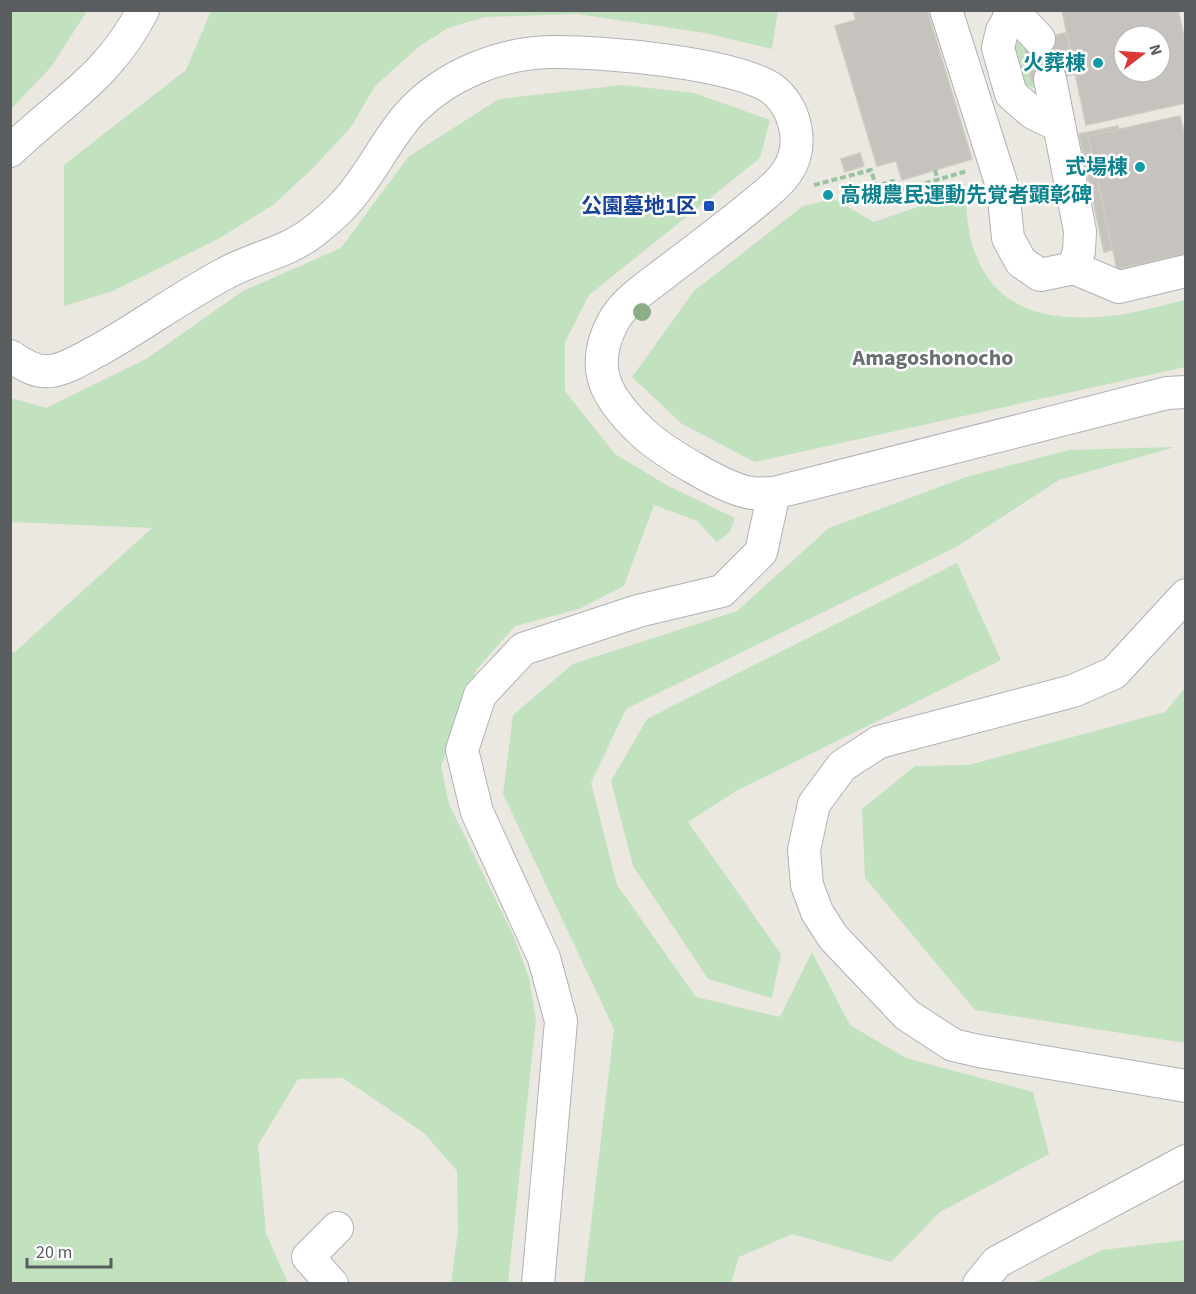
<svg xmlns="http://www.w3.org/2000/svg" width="1196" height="1294" viewBox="0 0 1196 1294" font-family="'Source Sans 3','Noto Sans JP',sans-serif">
<rect width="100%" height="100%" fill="#ebe8e1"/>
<g fill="#c1e1bf">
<polygon points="11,10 87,11 51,67 11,109"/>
<polygon points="211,11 211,10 778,11 772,49 705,33 577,14 485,17 448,28 421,45 375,86 351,127 313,168 273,205 218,239 113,291 64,306 64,165 186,70"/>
<polygon points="1023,40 1032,83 1039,82 1033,88 1020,82 1010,47"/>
<polygon points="623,85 694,93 770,120 760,158 589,295 565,342 565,391 615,454 668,486 735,518 729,533 717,542 697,521 654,505 624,586 579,609 515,626 477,669 441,766 449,804 514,937 529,978 536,1019 508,1283 451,1283 458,1231 457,1171 424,1133 343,1078 298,1079 258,1145 266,1233 288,1283 11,1283 11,653 15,652 152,528 11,522 11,398 46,408 146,359 243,291 341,248 408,157 499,99"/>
<path d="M966,190C965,292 1020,328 1118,315C1140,312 1163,305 1185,300V367L755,462L682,424L632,377L694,291L803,206L834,199L874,222Z"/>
<polygon points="1175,447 1059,480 956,547 626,709 591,783 617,885 696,997 780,1017 812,952 850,1025 906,1058 1033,1092 1049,1154 940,1212 891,1262 792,1234 739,1257 731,1283 584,1283 614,1029 503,794 513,715 573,664 737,611 829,528 966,477 1069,450"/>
<polygon points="957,563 1001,660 736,791 688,822 781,954 772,998 708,979 633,866 611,781 647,719"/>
<polygon points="1185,688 1185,1043 975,1010 865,878 862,809 915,766 969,765 1165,712"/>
<polygon points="1185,1240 1185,1283 1034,1283 1102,1250"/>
</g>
<g fill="#c6c3be" stroke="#cfc9c0" stroke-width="1.5" fill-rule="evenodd">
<polygon points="853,10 927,10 972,159 902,180 896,161 877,166 835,26 856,20"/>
<path d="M1062,10H1178L1186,46V103L1086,125ZM1124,36H1160V72H1124Z"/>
<polygon points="1066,33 1076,74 1032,83 1024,42"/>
<polygon points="1180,116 1186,141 1186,254 1117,269 1088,136"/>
<polygon points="1118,126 1119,130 1088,136 1112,250 1104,252 1079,134"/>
<polygon points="860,153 864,166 845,172 841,159"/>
</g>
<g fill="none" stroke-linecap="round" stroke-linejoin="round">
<polyline stroke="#c6c5c1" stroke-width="32" stroke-dasharray="32 16" stroke-linecap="butt" points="1039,39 1050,79"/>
<defs>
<g id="minor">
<polyline points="946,10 1003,189 1008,238 1021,262 1040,275 1074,268 1079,251 1080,231 1050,79"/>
<polyline points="1009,10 1010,17 1026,25 1039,39"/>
<polyline points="1010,17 1002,31 998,48 1011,94 1033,113 1058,125"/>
<path d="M10,151C60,103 110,76 143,10"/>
<polyline points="1074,268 1119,287 1186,271"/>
<path d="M10,356C23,364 35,373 51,371C67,369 85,357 99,350C142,326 182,296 226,273C255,257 286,253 313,232C324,223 337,213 346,202C371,175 386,139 411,112C446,75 500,53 551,52C597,51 745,63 776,92C797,112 804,147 787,172C779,184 766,194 755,203C724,229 692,252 661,276C644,289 623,303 613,322C588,369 607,399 642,432C662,451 726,490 752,493C759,494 767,493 774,493L1167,393L1186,392"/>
<polyline points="1186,595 1114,673 1073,691 879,742 842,766 814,804 804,850 807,885 817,912 833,937 907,1015 953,1045 979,1051 1186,1086"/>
<polyline points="332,1284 308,1257 337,1228"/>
<polyline points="538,1284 561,1021 544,958 477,812 462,750 480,695 523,649 638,611 722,591 761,552 774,493"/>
<polyline points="979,1284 997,1262 1186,1161"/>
</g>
</defs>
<use href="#minor" stroke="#aeb2b5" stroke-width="34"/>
<g stroke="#99c2a1" stroke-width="4" stroke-dasharray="6 3" stroke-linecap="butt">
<polyline points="935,170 938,180"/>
<polyline points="814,185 871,170 876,186 893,181 896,192 967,171"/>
</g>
<use href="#minor" stroke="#fff" stroke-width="32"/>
</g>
<circle fill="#8bae86" cx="642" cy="312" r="9"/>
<g fill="#0f9aa8" stroke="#fff" stroke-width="2">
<circle cx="1098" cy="63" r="6"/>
<circle cx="1140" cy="167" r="6"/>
<circle cx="828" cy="195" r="6"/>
</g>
<rect fill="#1a4fb4" stroke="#fff" stroke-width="2" x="703" y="200" width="12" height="12" rx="3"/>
<g text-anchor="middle" stroke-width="5" stroke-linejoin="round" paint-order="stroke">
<g font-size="21" font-weight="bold" fill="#0d838f" stroke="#fff" text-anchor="end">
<text x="1086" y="70">火葬棟</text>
<text x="1128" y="174">式場棟</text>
<text x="840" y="202" text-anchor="start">高槻農民運動先覚者顕彰碑</text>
</g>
<g font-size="21" font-weight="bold" fill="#164399" stroke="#fff" text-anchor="end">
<text x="697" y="213">公園墓地1区</text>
</g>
<g font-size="22" font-weight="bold" fill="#6a6f72" stroke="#fff">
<text x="933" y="365">Amagoshonocho</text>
</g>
</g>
<rect width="1196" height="1294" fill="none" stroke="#595d60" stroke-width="24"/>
<g transform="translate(1142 54) rotate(73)"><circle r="28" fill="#ffffff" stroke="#bdbebf" stroke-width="1.5"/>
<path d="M0-4.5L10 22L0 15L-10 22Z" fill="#da3938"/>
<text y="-9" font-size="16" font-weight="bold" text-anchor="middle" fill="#595d60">N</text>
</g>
<path d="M27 1258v9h84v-9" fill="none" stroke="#595d60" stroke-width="3"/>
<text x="36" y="1258" font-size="18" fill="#595d60" stroke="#ffffff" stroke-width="4.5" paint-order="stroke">20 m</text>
</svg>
